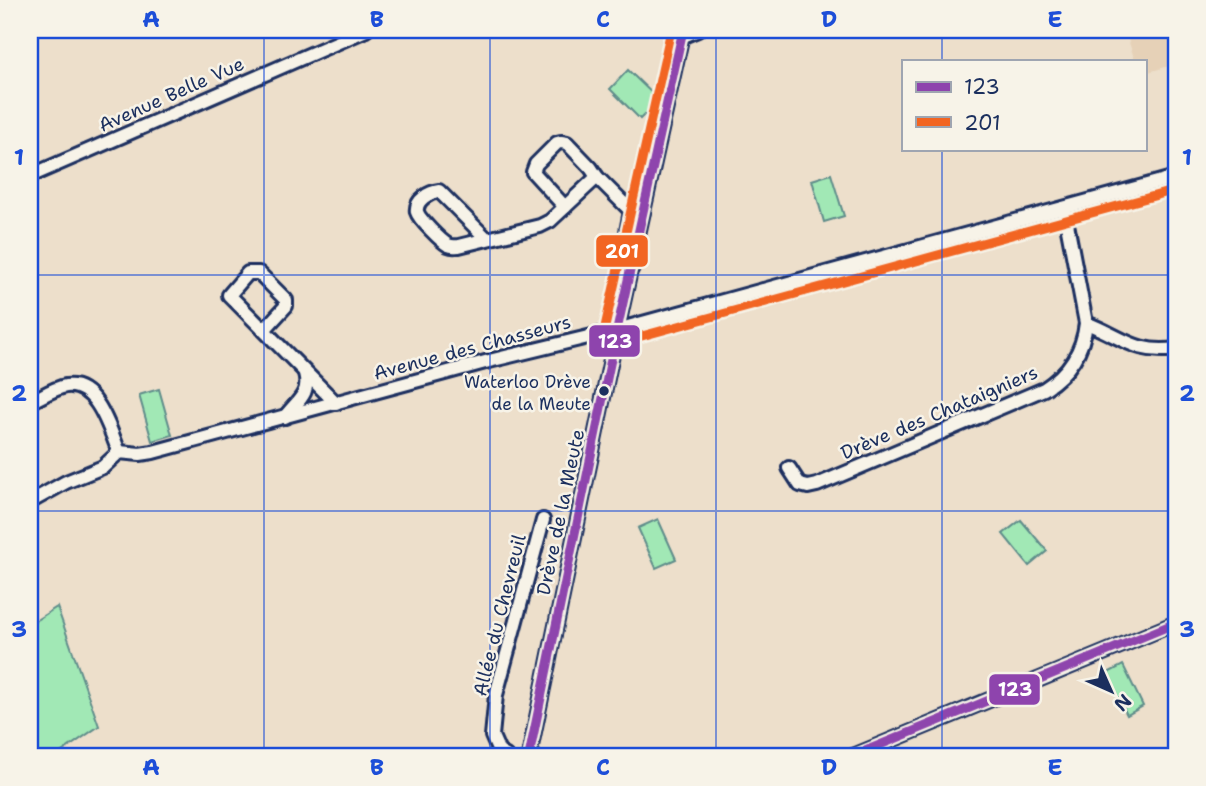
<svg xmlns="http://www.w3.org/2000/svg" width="1206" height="786" viewBox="0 0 1206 786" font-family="'Shantell Sans',sans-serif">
<rect width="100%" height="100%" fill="#eddfcb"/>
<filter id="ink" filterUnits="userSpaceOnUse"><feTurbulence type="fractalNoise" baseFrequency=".0143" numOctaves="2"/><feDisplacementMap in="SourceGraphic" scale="14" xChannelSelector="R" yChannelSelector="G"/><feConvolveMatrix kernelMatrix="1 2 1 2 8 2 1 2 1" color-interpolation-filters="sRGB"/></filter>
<g filter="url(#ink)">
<polygon fill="#e6d1b7" points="1125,30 1176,30 1176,64 1145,73 1145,61 1135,61"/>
<g fill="#a1e8b5" stroke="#5e8c8a" stroke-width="2">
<polygon points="628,70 659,100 640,119 610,89"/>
<polygon points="831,174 844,216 824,222 812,180"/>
<polygon points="159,389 172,435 152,441 139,395"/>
<polygon points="658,519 676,559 656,568 638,528"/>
<polygon points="1021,520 1047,551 1029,566 1003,534"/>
<polygon points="57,607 99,726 56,756 30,756 30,624"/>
<polygon points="1123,665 1143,706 1127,715 1106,674"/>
</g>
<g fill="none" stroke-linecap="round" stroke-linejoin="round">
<defs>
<g id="minor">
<polyline points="681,37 698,30"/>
<polyline points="30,176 366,30"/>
<polyline points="565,207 533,172 536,164 557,143 561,142 567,143 591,168 597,177 631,211 643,212"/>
<polyline points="631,211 622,257 626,263 632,268"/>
<path d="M487,239L439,191C430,192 415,200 417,212C419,219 441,241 448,245C453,247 454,246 459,246L540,226L550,221L597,177"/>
<path d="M1086,323C1121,336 1136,355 1176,349"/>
<polyline points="264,330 286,306 286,300 259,273 248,273 229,295 336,403"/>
<path d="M30,402C41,397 54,388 66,386C97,382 110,430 119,452"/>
<path d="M285,417C297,401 311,394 305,373"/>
<path d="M789,468L800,485L808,487L817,485L1044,389C1069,373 1083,352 1086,323L1064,208"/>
<polyline points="30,502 66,482 103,467 119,452 140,454 153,452 489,361 617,330 1176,177"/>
<polyline points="506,756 499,752 492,736 496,695 543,520"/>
<polyline points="529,756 617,330 683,30"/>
<polyline points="853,756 1176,623"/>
</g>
</defs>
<use href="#minor" stroke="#1b2f5e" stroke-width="18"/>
<use href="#minor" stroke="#f7f3e8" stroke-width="12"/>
<defs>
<g id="bus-1">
<polyline points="529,756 617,330 683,30"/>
<polyline points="853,756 1176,623"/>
</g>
<polyline id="bus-2" points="671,30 605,327 607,337 613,342 620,342 1176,190"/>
</defs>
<use href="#bus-1" stroke="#f7f3e8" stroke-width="14"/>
<use href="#bus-2" stroke="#f7f3e8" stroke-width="14"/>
<use href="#bus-1" stroke="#8e44ad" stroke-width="9"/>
<use href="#bus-2" stroke="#f26522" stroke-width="9"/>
</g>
</g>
<path fill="none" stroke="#1d4ed8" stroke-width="2" stroke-opacity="0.55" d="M264,30V756M490,30V756M716,30V756M942,30V61M942,149V756M30,275H1176M30,511H1176"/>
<circle fill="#1b2f5e" stroke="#f7f3e8" stroke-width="2.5" cx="604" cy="391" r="6"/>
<g text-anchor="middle" stroke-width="5" stroke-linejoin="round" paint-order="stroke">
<g font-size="17" fill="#1b2f5e" stroke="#f7f3e8" text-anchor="end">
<text x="591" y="388">Waterloo Drève<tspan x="591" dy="22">de la Meute</tspan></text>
</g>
<g font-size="19" fill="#1b2f5e" stroke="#f7f3e8">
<text transform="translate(171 94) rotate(-24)" y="7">Avenue Belle Vue</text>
<text transform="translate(472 347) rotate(-15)" y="7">Avenue des Chasseurs</text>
<text transform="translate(939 412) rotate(-23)" y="7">Drève des Chataigniers</text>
<text transform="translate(560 512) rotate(-78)" y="7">Drève de la Meute</text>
<text transform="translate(499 615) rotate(-76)" y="7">Allée du Chevreuil</text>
</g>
</g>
<g stroke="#f7f3e8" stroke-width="2.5">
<rect x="595" y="234" width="54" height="34" rx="7" fill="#f26522"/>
<rect x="588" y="324" width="53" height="34" rx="7" fill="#8e44ad"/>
<rect x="988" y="673" width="53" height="33" rx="7" fill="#8e44ad"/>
</g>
<g font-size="19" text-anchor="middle" font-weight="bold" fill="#fff">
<text x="622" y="258">201</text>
<text x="615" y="348">123</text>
<text x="1015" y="696">123</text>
</g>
<rect width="1206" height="786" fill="none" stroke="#f7f3e8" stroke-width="77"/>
<rect x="902" y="60" width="245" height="91" fill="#f7f3e8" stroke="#9fa5b1" stroke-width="2"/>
<rect x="916" y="82" width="35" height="10" fill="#8e44ad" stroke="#9fa5b1" stroke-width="2"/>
<text x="964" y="94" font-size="21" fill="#1b2f5e">123</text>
<rect x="916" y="117" width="35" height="10" fill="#f26522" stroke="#9fa5b1" stroke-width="2"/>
<text x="964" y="130" font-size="21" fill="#1b2f5e">201</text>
<g transform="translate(1111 691) rotate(135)" stroke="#f7f3e8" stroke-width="5" paint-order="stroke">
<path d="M0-5L12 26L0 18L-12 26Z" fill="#1b2f5e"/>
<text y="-10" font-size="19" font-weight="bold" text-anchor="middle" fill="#1b2f5e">N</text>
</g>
<rect x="38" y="38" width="1130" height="710" fill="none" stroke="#1d4ed8" stroke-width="2.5"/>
<g font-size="23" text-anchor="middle" font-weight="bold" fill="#1d4ed8">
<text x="151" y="27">A</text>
<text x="377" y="27">B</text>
<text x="603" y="27">C</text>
<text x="829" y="27">D</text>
<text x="1055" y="27">E</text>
<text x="19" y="165">1</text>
<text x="1187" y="165">1</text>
<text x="19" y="401">2</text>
<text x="1187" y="401">2</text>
<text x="19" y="637">3</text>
<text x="1187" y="637">3</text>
<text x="151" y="775">A</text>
<text x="377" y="775">B</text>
<text x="603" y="775">C</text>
<text x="829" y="775">D</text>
<text x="1055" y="775">E</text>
</g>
</svg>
